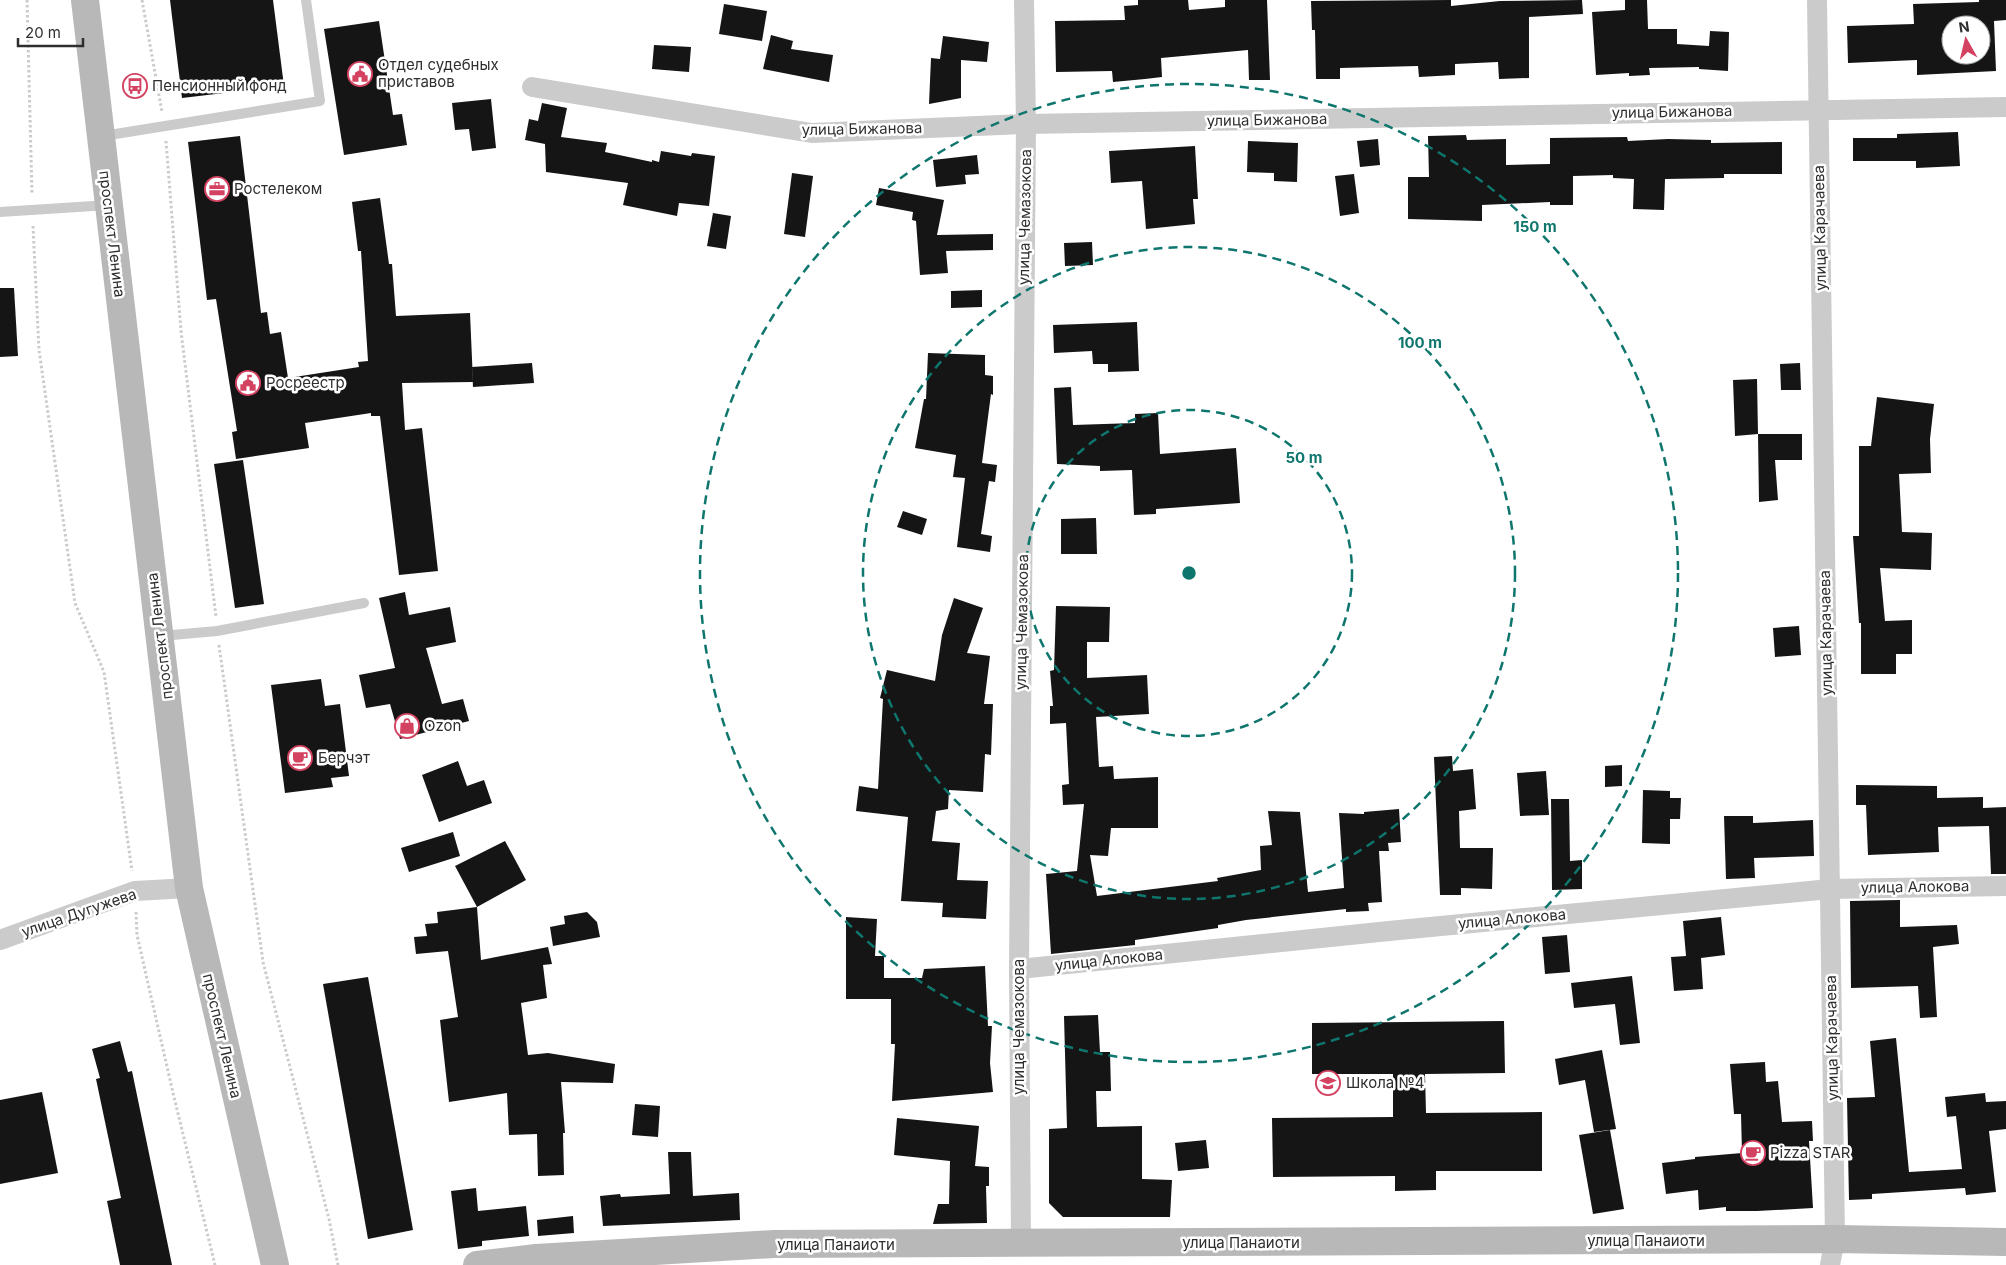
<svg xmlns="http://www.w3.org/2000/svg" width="2006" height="1265" viewBox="0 0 2006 1265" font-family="Inter,sans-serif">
<rect width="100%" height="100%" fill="#fff"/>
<g fill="#151515" fill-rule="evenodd">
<polygon points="170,0 273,0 284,86 182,98"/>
<polygon points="1138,0 1188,0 1189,10 1225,7 1225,0 1267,0 1270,80 1249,80 1248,50 1161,58 1162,77 1145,79 1113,82 1112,71 1056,72 1055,21 1125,20 1124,6 1138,5"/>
<polygon points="1451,0 1451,6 1500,1 1582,0 1583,14 1529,17 1529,78 1499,79 1498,62 1455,64 1455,75 1419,77 1418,66 1340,68 1340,79 1316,79 1315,30 1312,30 1311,1"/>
<polygon points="1625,0 1647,0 1648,29 1677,29 1677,44 1709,46 1710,31 1729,32 1728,71 1699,69 1699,67 1649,68 1650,75 1629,76 1629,73 1596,75 1592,12 1625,10"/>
<path d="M1979,0H2006V20L1994,21L1996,71L1917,75V60L1848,63L1847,26L1914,24L1913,4L1979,2ZM1951,25H1981V55H1951Z"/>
<polygon points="724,4 767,11 762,41 719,34"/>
<polygon points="379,21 393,115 402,114 407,145 344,155 324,29"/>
<polygon points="771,35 793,41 791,49 833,55 829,82 763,69"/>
<polygon points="943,36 989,42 987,62 961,60 961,98 929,104 931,58 940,59"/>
<polygon points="654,45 691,47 689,72 652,69"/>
<polygon points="491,99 496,148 472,151 469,129 455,130 452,103"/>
<polygon points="542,103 567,108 561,137 607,143 605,152 652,162 652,160 659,162 661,151 691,156 692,153 715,156 709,206 679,203 677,216 623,205 628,183 546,172 545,144 525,140 529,119 538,121"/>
<polygon points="1958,132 1960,166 1916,168 1916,161 1853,161 1853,138 1897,138 1897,134"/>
<polygon points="1466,135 1467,140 1506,139 1506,165 1550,164 1550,138 1627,137 1628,141 1668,139 1711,140 1711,143 1782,142 1782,174 1724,174 1724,178 1665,179 1664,210 1633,209 1634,179 1613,178 1613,175 1573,176 1573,205 1550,205 1550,202 1482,205 1482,221 1408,219 1408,177 1429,177 1428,136"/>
<polygon points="240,136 261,313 267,312 270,334 281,332 288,378 359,367 358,362 368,361 361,251 358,251 352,202 380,198 389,264 392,264 396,316 470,313 473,382 402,383 405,430 422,428 438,571 399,575 380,416 371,416 371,413 305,423 309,448 236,459 232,432 237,431 216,299 207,300 188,142"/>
<polygon points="1378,139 1380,165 1360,167 1357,141"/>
<polygon points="1248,141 1298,143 1297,182 1274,181 1274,173 1247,172"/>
<polygon points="1195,146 1198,199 1193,199 1195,224 1146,229 1142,181 1111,183 1109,151"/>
<polygon points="977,155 979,174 965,175 966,184 936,187 933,160"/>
<polygon points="792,173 813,176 805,237 784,234"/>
<polygon points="1354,174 1359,213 1340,216 1335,176"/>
<polygon points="879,188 944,200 937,235 993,234 993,250 946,251 948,273 920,275 916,221 912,220 913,212 876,205"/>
<polygon points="713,213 731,216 726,249 707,246"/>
<polygon points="1092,242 1093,265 1065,266 1064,243"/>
<polygon points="0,288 14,288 18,356 0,357"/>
<polygon points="982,290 982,307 951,308 951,291"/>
<polygon points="1137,322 1139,371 1108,372 1108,364 1093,364 1092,351 1054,353 1053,325"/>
<polygon points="928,353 985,355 985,375 993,376 993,395 991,394 982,463 997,465 995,482 989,481 981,534 992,536 990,552 957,547 965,478 953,477 956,455 915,448 924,399 926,399"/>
<polygon points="532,363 534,383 473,387 472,367"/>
<polygon points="1800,363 1801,390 1781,390 1780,364"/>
<polygon points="1757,379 1758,434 1735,436 1733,380"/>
<polygon points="1071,387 1073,425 1135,423 1135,414 1158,413 1160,454 1236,448 1240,503 1156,509 1156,514 1134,515 1132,470 1100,471 1100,466 1057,464 1054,388"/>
<polygon points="1877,397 1934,404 1930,439 1931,473 1899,474 1902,532 1932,533 1931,570 1880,568 1885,621 1912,620 1912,654 1896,654 1896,674 1861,674 1861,623 1859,623 1853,536 1859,536 1859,446 1871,446"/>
<polygon points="1758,434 1802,434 1802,460 1775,460 1778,500 1759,502"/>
<polygon points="243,460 264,604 235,608 214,464"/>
<polygon points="903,511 927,519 922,535 897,527"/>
<polygon points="1096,518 1097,554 1061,554 1061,519"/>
<polygon points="405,592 409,615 450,607 456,642 426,648 442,704 463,699 469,721 400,739 390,704 366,708 359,675 395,668 379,598"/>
<polygon points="954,598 983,608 967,653 990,656 984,704 993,704 991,755 985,754 983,792 949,790 948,809 936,811 932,841 960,843 957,880 988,881 986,919 942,917 943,903 901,901 908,817 856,811 859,786 878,789 883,699 880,698 887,670 935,681 942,635"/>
<polygon points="1056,606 1110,607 1109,642 1087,642 1087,678 1147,675 1149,714 1096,717 1099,767 1113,766 1114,779 1158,777 1158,828 1111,828 1108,856 1090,855 1097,896 1218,881 1217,878 1261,870 1260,846 1272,845 1268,811 1300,812 1308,892 1344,888 1339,813 1364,814 1364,812 1399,809 1401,842 1388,843 1389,851 1379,851 1382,902 1368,903 1369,911 1346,912 1346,909 1246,920 1218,925 1218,928 1135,940 1135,945 1051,954 1046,874 1077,871 1084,804 1063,805 1062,785 1069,784 1066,723 1050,724 1050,706 1053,706 1050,671 1054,670"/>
<polygon points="1799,626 1801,655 1775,657 1773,628"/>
<polygon points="321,679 325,706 340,704 349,776 331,778 333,787 285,793 271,685"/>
<polygon points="1452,756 1453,771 1473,769 1476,809 1459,811 1460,848 1493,848 1492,889 1461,888 1461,895 1440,895 1434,757"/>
<polygon points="458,761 467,786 484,780 492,803 439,822 422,775"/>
<polygon points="1622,765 1622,786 1605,787 1605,766"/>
<polygon points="1546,771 1549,815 1520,816 1517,773"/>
<polygon points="1856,785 1937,786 1937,798 1983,797 1983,808 2006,807 2006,874 1991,874 1989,826 1938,827 1939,852 1868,855 1866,805 1856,805"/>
<polygon points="1643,790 1670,791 1670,798 1681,798 1680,819 1670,819 1670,844 1642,843"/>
<polygon points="1551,799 1569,799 1570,861 1582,860 1582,889 1552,890"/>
<polygon points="1724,816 1753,816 1753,823 1813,820 1814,856 1754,858 1755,878 1726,879"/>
<polygon points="453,832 460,856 409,872 401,848"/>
<polygon points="505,841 526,880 477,907 455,866"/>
<polygon points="1900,900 1900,927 1957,925 1959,944 1933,947 1937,1017 1920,1018 1918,986 1851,988 1850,901"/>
<polygon points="477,907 481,960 548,947 552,964 543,965 547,998 521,1003 528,1055 548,1053 615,1064 613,1083 561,1082 565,1133 563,1133 564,1175 538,1176 537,1134 509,1135 507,1093 449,1102 440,1020 458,1017 448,951 416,954 414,937 427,936 425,924 438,923 437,912"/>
<polygon points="587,912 597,922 600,937 553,946 550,927 565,924 564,916"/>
<polygon points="846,917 877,919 875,956 884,956 884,978 922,978 924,969 985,966 988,1026 992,1026 990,1063 993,1092 892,1101 895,1044 891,1044 891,999 846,999"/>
<polygon points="1721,917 1725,955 1701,958 1703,989 1674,991 1671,957 1686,956 1683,921"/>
<polygon points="1567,935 1570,972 1545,974 1542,937"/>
<polygon points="1632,976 1640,1043 1620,1045 1615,1004 1574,1008 1571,983"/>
<polygon points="368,977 413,1230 368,1239 323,984"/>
<polygon points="1098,1015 1100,1052 1110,1052 1111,1091 1096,1091 1097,1127 1142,1126 1142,1179 1172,1180 1170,1217 1063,1217 1049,1203 1049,1129 1067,1128 1064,1016"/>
<polygon points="1504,1021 1505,1073 1425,1074 1426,1113 1542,1112 1542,1171 1436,1171 1436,1190 1395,1191 1395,1176 1273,1177 1272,1118 1393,1117 1393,1074 1312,1074 1312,1023"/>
<polygon points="1896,1038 1909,1172 1962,1169 1956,1116 1947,1117 1945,1097 1985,1093 1986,1102 2006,1101 2006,1129 1989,1131 1996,1192 1966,1195 1965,1188 1872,1194 1872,1199 1849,1200 1847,1098 1875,1097 1870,1041"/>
<polygon points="120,1041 128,1072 132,1071 172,1265 120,1265 107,1201 121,1198 96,1079 100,1078 92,1049"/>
<polygon points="1602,1050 1616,1129 1594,1132 1585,1080 1559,1085 1555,1059"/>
<polygon points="1765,1062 1766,1082 1778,1081 1782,1122 1812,1121 1813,1141 1809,1141 1813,1208 1757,1211 1726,1211 1726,1207 1699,1210 1698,1190 1666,1194 1662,1163 1695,1159 1695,1157 1742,1153 1741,1114 1734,1114 1730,1064"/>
<polygon points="42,1092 58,1173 0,1184 0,1100"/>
<polygon points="635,1104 660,1106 658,1137 632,1135"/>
<polygon points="897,1118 979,1126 975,1166 989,1167 989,1186 986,1186 987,1223 933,1224 938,1204 949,1204 950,1161 894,1155"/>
<polygon points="1610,1130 1624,1209 1593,1214 1579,1135"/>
<polygon points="1206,1140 1209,1168 1178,1171 1175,1143"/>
<polygon points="668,1152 691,1152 693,1196 739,1193 740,1220 603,1226 600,1196 620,1194 621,1197 670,1194"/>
<polygon points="476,1188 478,1211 526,1206 529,1236 482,1241 482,1246 458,1249 451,1191"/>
<polygon points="573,1216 574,1233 538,1236 537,1220"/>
</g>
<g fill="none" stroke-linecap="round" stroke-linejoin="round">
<g stroke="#cbcbcb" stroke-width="3" stroke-dasharray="2.5 2.5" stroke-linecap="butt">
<polyline points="27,0 32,194"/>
<polyline points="142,0 162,112"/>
<polyline points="166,141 181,331 216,617"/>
<polyline points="33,226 39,350 75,603 104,672 132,871"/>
<polyline points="219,645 263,962 329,1219 338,1265"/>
<polyline points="136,912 137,935 173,1093 215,1265"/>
</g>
<g stroke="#cbcbcb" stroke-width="10">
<polyline points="103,136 320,101 306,0"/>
<polyline points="0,212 109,205"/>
<polyline points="161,636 217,631 364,603"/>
</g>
<g stroke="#cbcbcb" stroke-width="20">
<polyline points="1817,0 1835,1239 1830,1265"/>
<polyline points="532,87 812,133 1026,124 2006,107"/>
<polyline points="0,940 135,891 189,888"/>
<polyline points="1019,969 1399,930 1830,889 2006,886"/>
<polyline points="1021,1245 1019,969 1026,124 1024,0"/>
</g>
<g stroke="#b8b8b8" stroke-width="28">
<polyline points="85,0 189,888 275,1265"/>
<polyline points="477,1265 536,1258 774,1244 1835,1239 2006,1242"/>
</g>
</g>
<g fill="none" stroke="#0f766e" stroke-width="2.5" stroke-dasharray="9 6">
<circle cx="1189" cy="573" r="163"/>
<circle cx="1189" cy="573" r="326"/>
<circle cx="1189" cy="573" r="489"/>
</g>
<defs>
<symbol id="civic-ring" viewBox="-11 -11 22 22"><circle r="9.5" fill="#fff" stroke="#d44262" stroke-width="1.5"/><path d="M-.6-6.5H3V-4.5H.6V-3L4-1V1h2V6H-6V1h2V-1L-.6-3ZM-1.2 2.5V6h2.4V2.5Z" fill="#d44262"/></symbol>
<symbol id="bus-ring" viewBox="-11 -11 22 22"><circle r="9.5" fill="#fff" stroke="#d44262" stroke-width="1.5"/><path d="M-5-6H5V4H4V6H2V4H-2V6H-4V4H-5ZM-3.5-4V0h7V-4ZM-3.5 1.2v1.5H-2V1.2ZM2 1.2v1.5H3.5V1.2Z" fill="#d44262"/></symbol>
<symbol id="office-ring" viewBox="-11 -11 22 22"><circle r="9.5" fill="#fff" stroke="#d44262" stroke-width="1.5"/><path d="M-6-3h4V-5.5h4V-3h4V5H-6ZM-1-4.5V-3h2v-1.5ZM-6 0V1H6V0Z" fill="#d44262"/></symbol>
<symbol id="shop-ring" viewBox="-11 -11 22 22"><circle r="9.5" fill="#fff" stroke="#d44262" stroke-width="1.5"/><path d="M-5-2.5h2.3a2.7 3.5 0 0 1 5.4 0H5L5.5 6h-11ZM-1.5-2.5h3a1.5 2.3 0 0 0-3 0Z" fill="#d44262"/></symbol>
<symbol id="cafe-ring" viewBox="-11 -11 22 22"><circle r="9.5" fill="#fff" stroke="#d44262" stroke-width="1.5"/><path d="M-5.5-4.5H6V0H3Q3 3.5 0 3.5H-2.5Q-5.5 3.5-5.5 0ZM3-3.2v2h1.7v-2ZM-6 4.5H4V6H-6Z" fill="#d44262"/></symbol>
<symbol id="school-ring" viewBox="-11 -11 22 22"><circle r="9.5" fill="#fff" stroke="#d44262" stroke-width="1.5"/><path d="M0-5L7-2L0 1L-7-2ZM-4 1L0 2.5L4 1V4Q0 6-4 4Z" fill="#d44262"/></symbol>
</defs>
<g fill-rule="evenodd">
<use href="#civic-ring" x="346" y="60" width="28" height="28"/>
<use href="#bus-ring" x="121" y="72" width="28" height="28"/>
<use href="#office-ring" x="203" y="175" width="28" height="28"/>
<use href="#civic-ring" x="234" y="369" width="28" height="28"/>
<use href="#shop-ring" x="393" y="712" width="28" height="28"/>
<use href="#cafe-ring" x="286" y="744" width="28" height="28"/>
<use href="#school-ring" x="1314" y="1069" width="28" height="28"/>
<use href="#cafe-ring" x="1739" y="1139" width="28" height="28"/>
</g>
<g text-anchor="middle" stroke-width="5" stroke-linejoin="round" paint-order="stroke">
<g font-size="15" fill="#2e2e2e" stroke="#fff" text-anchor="start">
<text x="378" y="70">Отдел судебных<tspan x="378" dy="17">приставов</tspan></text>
<text x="152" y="91">Пенсионный фонд</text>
<text x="234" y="194">Ростелеком</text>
<text x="266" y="388">Росреестр</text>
<text x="424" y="731">Ozon</text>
<text x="318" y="763">Берчэт</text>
<text x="1346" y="1088">Школа №4</text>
<text x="1770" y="1158">Pizza STAR</text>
</g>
<g font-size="15" fill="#2e2e2e" stroke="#fff">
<text transform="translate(1672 112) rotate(-1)" y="5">улица Бижанова</text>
<text transform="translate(1267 120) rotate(-1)" y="5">улица Бижанова</text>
<text transform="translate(862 129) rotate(-1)" y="5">улица Бижанова</text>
<text transform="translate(1025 217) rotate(-89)" y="5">улица Чемазокова</text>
<text transform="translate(1820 228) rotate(-91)" y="5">улица Карачаева</text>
<text transform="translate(112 234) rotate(83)" y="5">проспект Ленина</text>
<text transform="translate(1022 622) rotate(-89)" y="5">улица Чемазокова</text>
<text transform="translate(1826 633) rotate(-91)" y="5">улица Карачаева</text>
<text transform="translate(160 636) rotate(-97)" y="5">проспект Ленина</text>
<text transform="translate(1915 887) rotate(-1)" y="5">улица Алокова</text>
<text transform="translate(79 913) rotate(-19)" y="5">улица Дугужева</text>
<text transform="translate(1512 919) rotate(-5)" y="5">улица Алокова</text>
<text transform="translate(1109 960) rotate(-6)" y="5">улица Алокова</text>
<text transform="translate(1019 1027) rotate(-90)" y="5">улица Чемазокова</text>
<text transform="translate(222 1036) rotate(77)" y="5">проспект Ленина</text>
<text transform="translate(1832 1038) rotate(-91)" y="5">улица Карачаева</text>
<text x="1646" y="1246">улица Панаиоти</text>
<text x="1241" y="1248">улица Панаиоти</text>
<text x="836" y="1250">улица Панаиоти</text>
</g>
</g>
<circle cx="1189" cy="573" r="8" fill="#0f766e" stroke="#fff" stroke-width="2.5"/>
<g font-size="15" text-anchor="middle" font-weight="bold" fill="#0f766e" stroke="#fff" stroke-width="5" stroke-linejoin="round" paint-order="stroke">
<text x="1535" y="232">150 m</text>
<text x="1420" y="348">100 m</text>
<text x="1304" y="463">50 m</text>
</g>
<g transform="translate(1966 40) rotate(352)"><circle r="24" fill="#ffffff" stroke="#ababab"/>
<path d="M0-4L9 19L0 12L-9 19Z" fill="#d44262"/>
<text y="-8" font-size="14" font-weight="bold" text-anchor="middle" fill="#2e2e2e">N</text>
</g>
<path d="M18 38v8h65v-8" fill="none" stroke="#2e2e2e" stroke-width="2.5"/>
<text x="25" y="38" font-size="15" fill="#2e2e2e" stroke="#ffffff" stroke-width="4" paint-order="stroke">20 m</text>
</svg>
